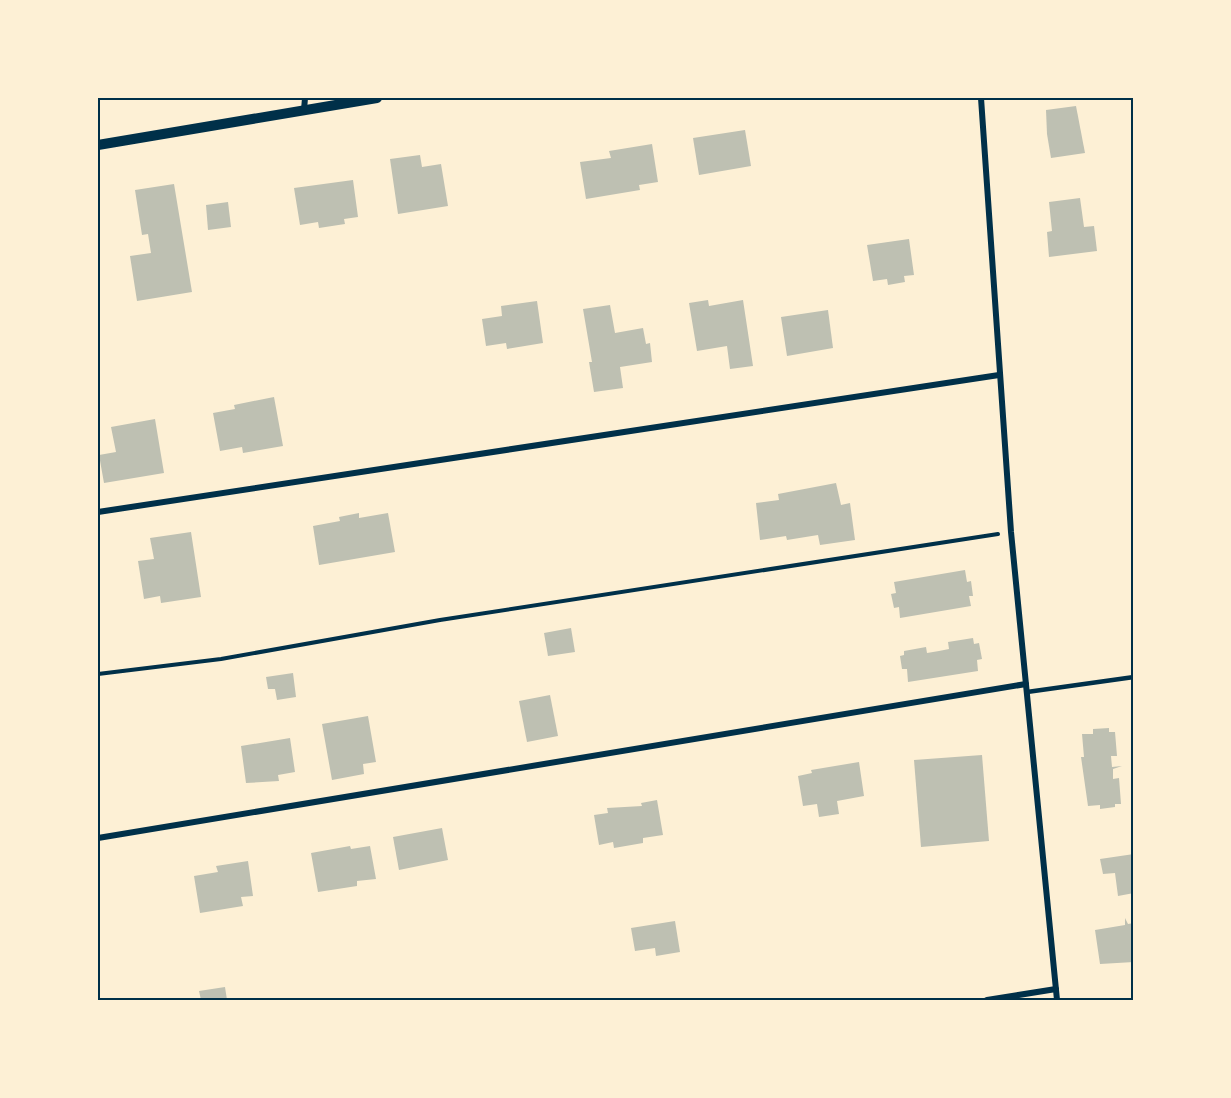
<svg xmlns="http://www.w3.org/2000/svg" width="1231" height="1098" viewBox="0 0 1231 1098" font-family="Poppins,sans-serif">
<rect width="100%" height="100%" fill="#fdf0d5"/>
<g fill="#bec0b2">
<polygon points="1076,106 1085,153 1051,158 1047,134 1046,110"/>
<polygon points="745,130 751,166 699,175 693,138"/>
<polygon points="652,144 658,182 639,185 640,190 586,199 580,162 611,158 609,151"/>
<polygon points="420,155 422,167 441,164 448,206 398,214 390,159"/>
<polygon points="353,180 358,217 344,219 345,224 319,228 318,222 300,225 294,188"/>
<polygon points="174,184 192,292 137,301 130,256 151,253 148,234 142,235 135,190"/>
<polygon points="1080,198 1084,227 1094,226 1097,251 1049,257 1047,232 1052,231 1049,202"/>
<polygon points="228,202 231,227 208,230 206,205"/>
<polygon points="909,239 914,275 904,276 905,282 888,285 887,279 873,281 867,245"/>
<polygon points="708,300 709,306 743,300 753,366 730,369 727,346 697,351 689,303"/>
<polygon points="537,301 543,343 507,349 506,343 486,346 482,319 502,316 501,306"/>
<polygon points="610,305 615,333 643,328 646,344 650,343 652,362 620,367 623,388 594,392 589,362 592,362 583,309"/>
<polygon points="828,310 833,348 787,356 781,317"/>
<polygon points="274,397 283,446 243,453 242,447 220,451 213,413 235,409 234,405"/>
<polygon points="155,419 164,473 104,483 99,455 116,452 111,427"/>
<polygon points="836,483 841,505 850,503 855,540 820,545 818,535 787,540 786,536 760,540 756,503 779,500 778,494"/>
<polygon points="359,513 359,518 388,513 395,552 319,565 313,526 340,521 339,517"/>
<polygon points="191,532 201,597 161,603 160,596 144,599 138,561 154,559 150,538"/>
<polygon points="965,570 967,582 971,581 973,596 969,596 971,606 900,618 899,607 894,608 891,594 896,593 894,582"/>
<polygon points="571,628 575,652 548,656 544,633"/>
<polygon points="973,638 974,644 979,643 982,659 977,660 978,671 908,682 907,669 902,669 900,656 904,655 904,651 926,647 927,653 939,651 949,649 948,642"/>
<polygon points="293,673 296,697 277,700 275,689 268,689 266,677"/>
<polygon points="550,695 558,736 527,742 519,701"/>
<polygon points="368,716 376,762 363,764 364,774 332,780 322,724"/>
<polygon points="1109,728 1109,732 1115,732 1117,756 1111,756 1112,767 1122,766 1113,769 1113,779 1119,778 1121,804 1115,804 1115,807 1100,809 1100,805 1088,806 1081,757 1084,757 1082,734 1093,734 1093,729"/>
<polygon points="290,738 295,772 278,775 279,781 246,783 241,746"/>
<polygon points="982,755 989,841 921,847 914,760"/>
<polygon points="859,762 864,796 837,801 839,814 819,817 817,804 803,806 798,776 812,773 811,770"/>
<polygon points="657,800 663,835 643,838 643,843 614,848 613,842 599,845 594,815 608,813 607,808 642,806 641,803"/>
<polygon points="442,828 448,860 399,870 393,837"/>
<polygon points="350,846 351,849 370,846 376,879 357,881 357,886 318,892 311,853"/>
<polygon points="1134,854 1134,893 1118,896 1115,873 1103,874 1100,859"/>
<polygon points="248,861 253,896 241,897 243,906 200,913 194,876 218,872 216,866"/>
<polygon points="1125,918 1128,924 1134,923 1134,962 1100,964 1095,930 1125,925"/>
<polygon points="675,921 680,952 656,956 655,948 635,951 631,928"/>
<polygon points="225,987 227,1000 201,1000 199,991"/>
</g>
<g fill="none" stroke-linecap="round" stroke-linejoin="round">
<polyline stroke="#003049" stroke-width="4" points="98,674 221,659 440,620 998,534"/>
<polyline stroke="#003049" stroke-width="4.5" points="1027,692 1134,677"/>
<g stroke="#003049" stroke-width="6">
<polyline points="981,98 1011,532 1057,1000"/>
<polyline points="304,110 305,98"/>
<polyline points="98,512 999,375"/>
<polyline points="98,838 1026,684"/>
<polyline points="987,1000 1056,989"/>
</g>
<polyline stroke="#003049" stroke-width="10" points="98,145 377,98"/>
</g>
<rect width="1231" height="1098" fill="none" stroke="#fdf0d5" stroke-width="198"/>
<rect x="99" y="99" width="1033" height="900" fill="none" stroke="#003049" stroke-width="2"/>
</svg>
